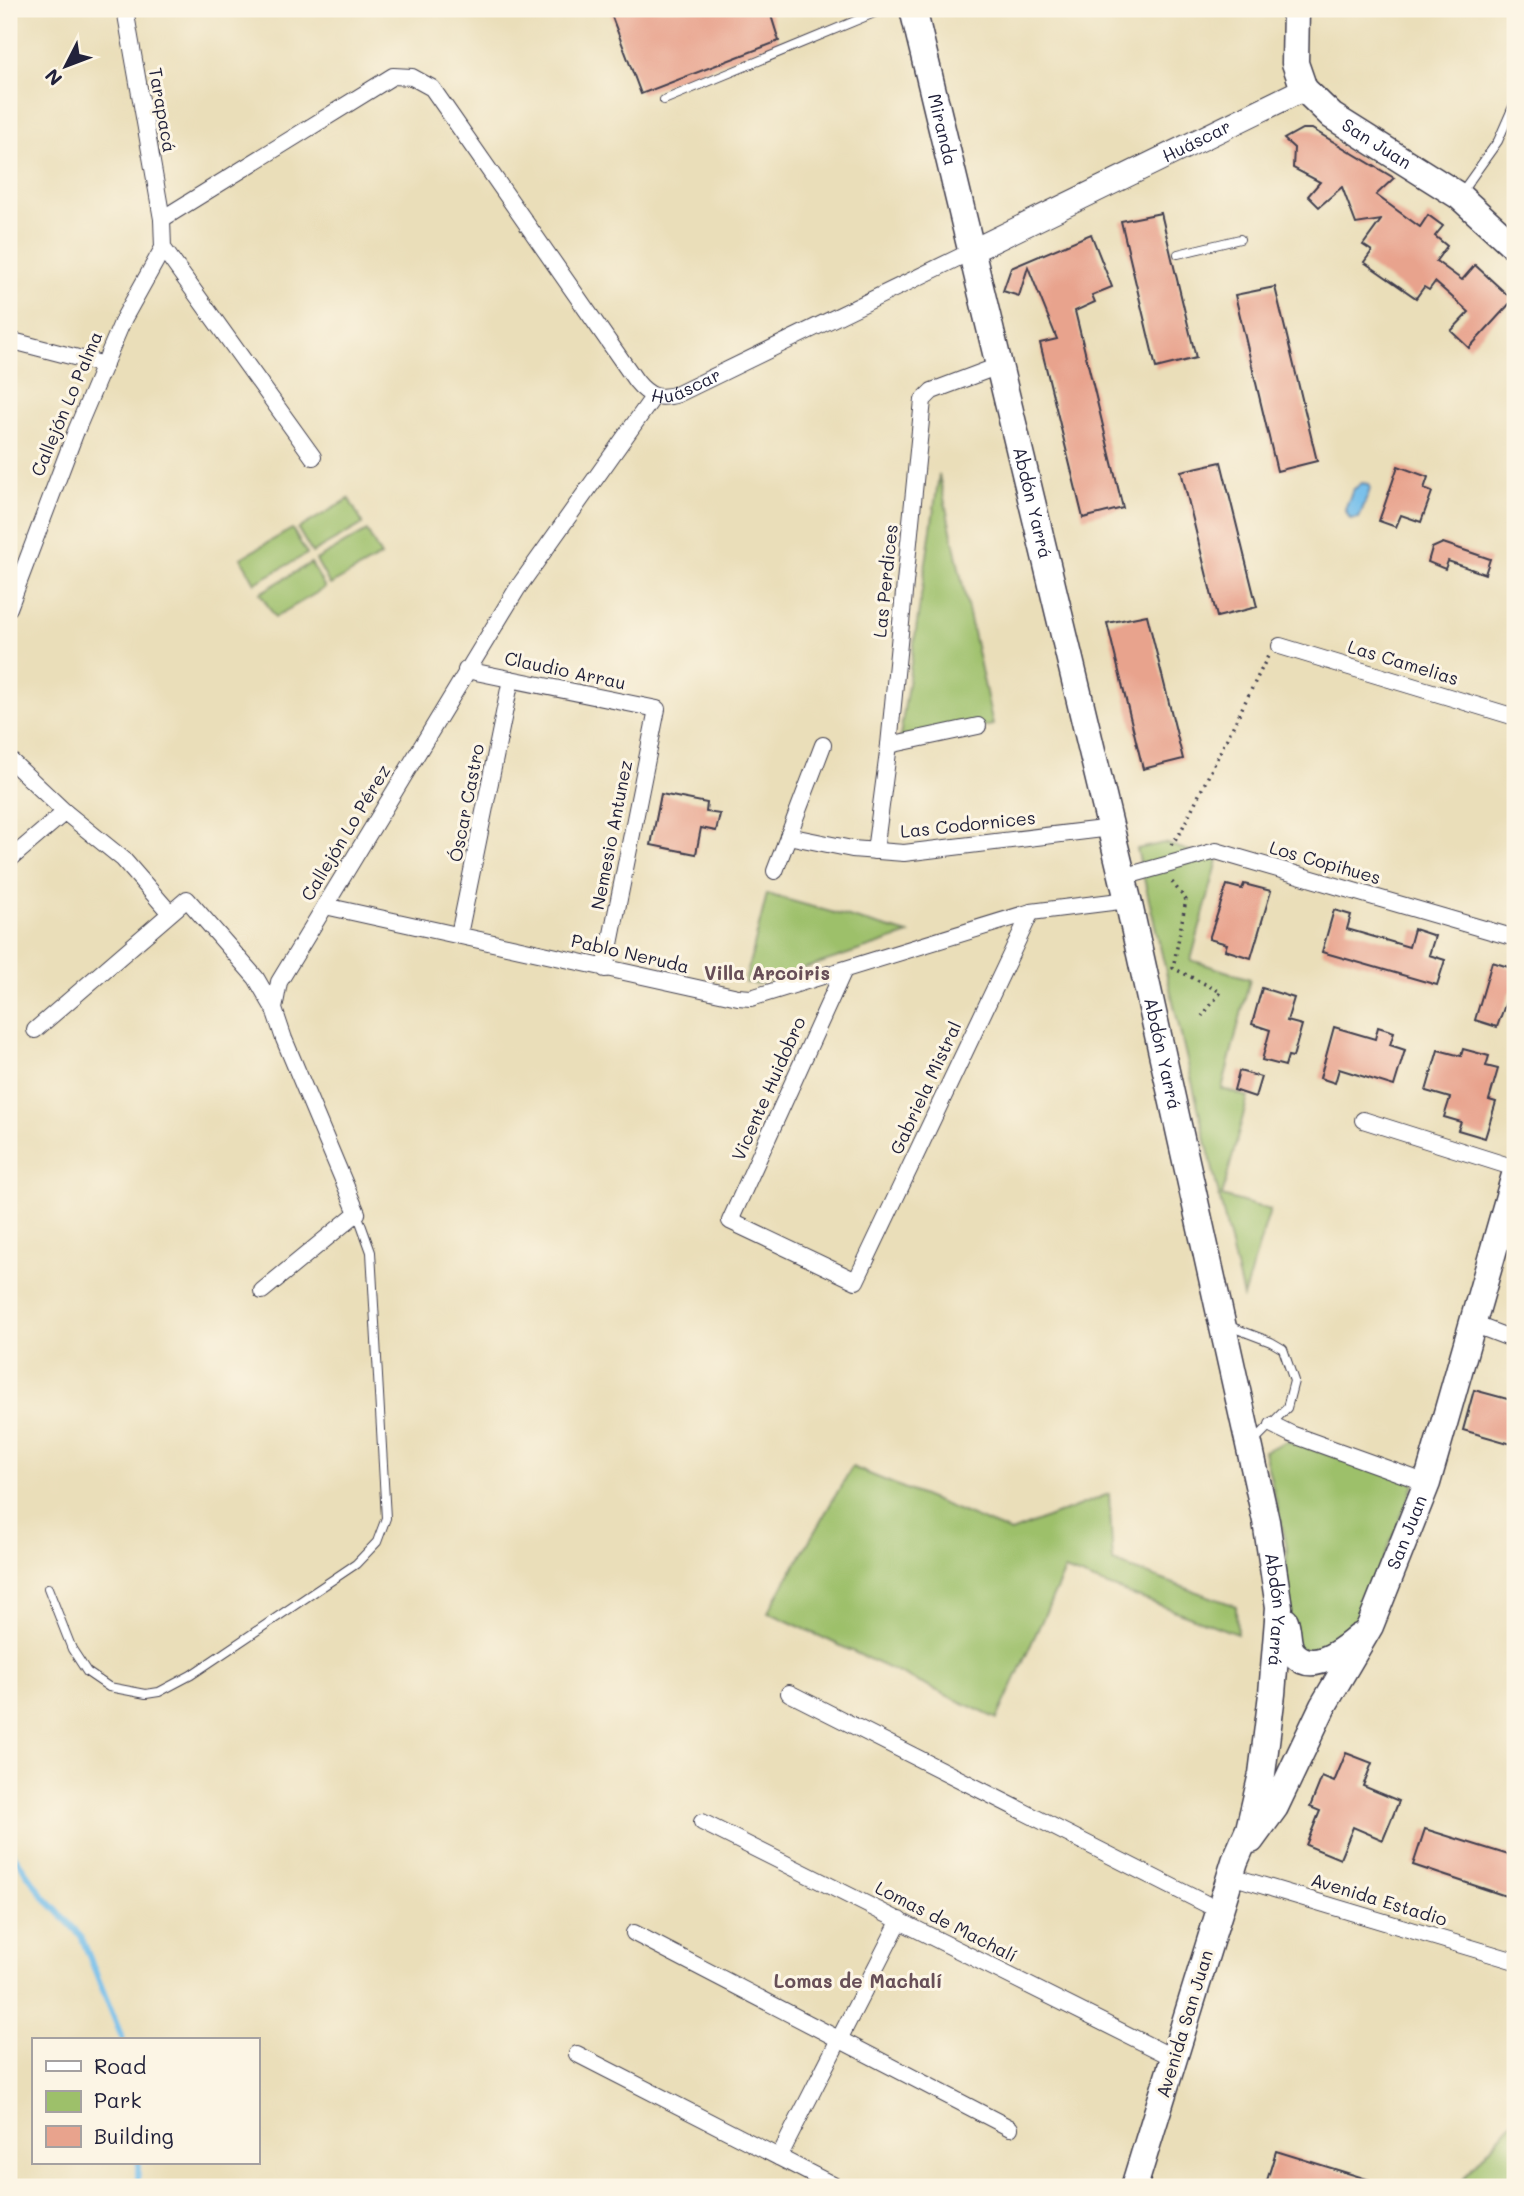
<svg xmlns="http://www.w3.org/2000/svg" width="1524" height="2196" viewBox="0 0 1524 2196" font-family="Mali,sans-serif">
<rect width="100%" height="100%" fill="#fcf5e5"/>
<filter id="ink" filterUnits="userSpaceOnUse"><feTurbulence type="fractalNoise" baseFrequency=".0143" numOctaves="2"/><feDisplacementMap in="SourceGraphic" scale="14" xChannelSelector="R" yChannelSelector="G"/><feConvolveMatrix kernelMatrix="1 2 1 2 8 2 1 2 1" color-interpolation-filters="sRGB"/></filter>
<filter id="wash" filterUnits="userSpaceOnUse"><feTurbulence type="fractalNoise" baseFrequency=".00686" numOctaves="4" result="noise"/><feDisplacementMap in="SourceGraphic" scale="28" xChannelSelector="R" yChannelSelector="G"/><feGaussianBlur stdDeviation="1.57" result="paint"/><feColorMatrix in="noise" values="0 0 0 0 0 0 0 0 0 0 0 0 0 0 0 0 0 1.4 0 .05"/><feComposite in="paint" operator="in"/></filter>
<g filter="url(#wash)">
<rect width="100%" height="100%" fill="#eadeb9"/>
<g fill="#9dc06a" stroke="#607152" stroke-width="2">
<polygon points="939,475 993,725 899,744"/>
<polygon points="349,499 363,524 312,553 298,529"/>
<polygon points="292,529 307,554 255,583 241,558"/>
<polygon points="367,531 381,556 330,585 316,560"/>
<polygon points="311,563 325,588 275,617 260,593"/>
<polygon points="1164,843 1218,860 1191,960 1250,979 1222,1089 1248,1097 1222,1196 1270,1210 1243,1297 1137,849"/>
<polygon points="767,894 909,934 757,984 745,982"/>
<polygon points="1287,1441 1415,1483 1356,1627 1328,1654 1297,1649 1285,1598 1287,1547 1264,1451"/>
<polygon points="852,1467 1011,1532 1109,1494 1113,1562 1236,1606 1237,1634 1065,1570 997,1719 768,1612"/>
<polygon points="1515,2119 1515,2187 1456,2187"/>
</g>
<polygon fill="#71bdeb" stroke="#4a7093" stroke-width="2" points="1362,483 1368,484 1370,489 1359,518 1350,519 1345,509 1353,490"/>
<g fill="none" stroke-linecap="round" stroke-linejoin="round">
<g stroke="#71bdeb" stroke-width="6">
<polyline points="9,1848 44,1897 81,1936 123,2040"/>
<polyline points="138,2163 138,2187"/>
</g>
</g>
<g id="blocks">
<g fill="#e8a38d">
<polygon points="609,9 769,9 779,41 641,94"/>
<polygon points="1302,129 1312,129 1394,178 1376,195 1420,227 1428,215 1443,226 1435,236 1447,246 1436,261 1462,280 1475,265 1513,300 1469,348 1451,331 1469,312 1435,282 1429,290 1424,287 1416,298 1364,262 1372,251 1363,245 1381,220 1356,224 1342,187 1319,207 1308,196 1320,182 1293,168 1294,148 1284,139"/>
<polygon points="1161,213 1196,358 1156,368 1121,221"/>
<polygon points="1091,234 1112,287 1092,295 1095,302 1075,311 1123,508 1083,518 1040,343 1057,339 1028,267 1019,296 1003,291 1011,268"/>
<polygon points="1275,287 1317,461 1277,471 1235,295"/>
<polygon points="1221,462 1257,607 1217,617 1181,471"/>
<polygon points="1398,466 1428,477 1424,489 1432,492 1421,522 1401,515 1396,527 1379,521"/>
<polygon points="1443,543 1490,559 1485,574 1448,561 1445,569 1428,562 1432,548"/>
<polygon points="1147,615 1183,759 1143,769 1107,623"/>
<polygon points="661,794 707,803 706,812 720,814 716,831 701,828 696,854 651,845"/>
<polygon points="1244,884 1271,891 1251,958 1225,950 1227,944 1209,939 1227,885 1242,889"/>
<polygon points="1334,910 1351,915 1347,929 1409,947 1414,929 1435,936 1429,955 1445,960 1437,985 1322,952"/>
<polygon points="1492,962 1515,969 1515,993 1510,991 1497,1027 1475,1020"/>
<polygon points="1262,988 1294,998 1287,1021 1302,1025 1293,1057 1288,1056 1285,1066 1262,1060 1270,1030 1252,1024"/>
<polygon points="1334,1027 1375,1039 1378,1027 1394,1032 1390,1045 1405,1050 1394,1086 1339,1069 1335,1083 1320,1078"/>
<polygon points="1463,1049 1489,1056 1486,1066 1498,1069 1489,1100 1496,1102 1485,1138 1458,1130 1461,1122 1444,1117 1450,1098 1426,1091 1438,1050 1461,1056"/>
<polygon points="1239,1071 1261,1077 1255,1097 1234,1090"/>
<polygon points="1474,1390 1515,1401 1515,1445 1463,1430"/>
<polygon points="1346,1753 1372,1763 1363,1786 1399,1801 1383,1840 1353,1827 1340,1859 1306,1845 1320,1811 1310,1807 1322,1777 1334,1782"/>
<polygon points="1425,1829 1515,1857 1515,1899 1413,1865"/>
<polygon points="1276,2151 1380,2183 1380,2187 1265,2187"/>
</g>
</g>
</g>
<g filter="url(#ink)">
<use href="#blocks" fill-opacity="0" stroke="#403e4e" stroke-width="2"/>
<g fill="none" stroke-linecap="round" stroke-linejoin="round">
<defs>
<g id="lane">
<polyline points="664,100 884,9"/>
<polyline points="1461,193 1498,141 1515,102"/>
<polyline points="1178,254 1240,239"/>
<polyline points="1229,1326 1271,1342 1283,1349 1294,1381 1287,1408 1253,1442"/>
<polyline points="48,1588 72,1649 87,1672 109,1687 146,1694 159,1692 191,1675 356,1564 377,1542 386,1518 371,1252 357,1213"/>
</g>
<g id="street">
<path id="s1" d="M162,219L393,76L412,77L432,88L636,381C649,397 659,400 678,394L972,251"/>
<polyline points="163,248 313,457"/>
<polyline points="9,340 105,365"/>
<polyline points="9,608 76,431 124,318 163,248 162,219 125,9"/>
<polyline points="1280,646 1515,717"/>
<polyline points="466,670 657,709 605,969"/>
<polyline points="889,745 978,726"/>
<polyline points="9,759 65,812 123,859 170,913"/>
<polyline points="788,836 852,849 904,853 1111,828"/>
<polyline points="875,851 889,745 923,400 932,391 1001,365"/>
<polyline points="9,860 65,812"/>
<polyline points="775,871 823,745"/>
<polyline points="1123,877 1216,851 1515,938"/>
<polyline points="325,906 738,997 751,998 1031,912 1128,900"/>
<polyline points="459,935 511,679"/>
<polyline points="843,972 730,1221 856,1281 1031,912"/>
<polyline points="35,1030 187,899 256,978 274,1009"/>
<polyline points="1363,1120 1515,1168"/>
<polyline points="262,1291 357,1213 284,1039 274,1009 279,982 517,589 654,396"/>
<polyline points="1473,1324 1515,1340"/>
<polyline points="1273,1425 1291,1434 1427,1483"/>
<polyline points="789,1693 1220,1911"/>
<polyline points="702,1822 1174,2058"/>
<polyline points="1231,1876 1515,1961"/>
<polyline points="634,1933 1010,2128"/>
<polyline points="577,2054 837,2187"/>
<polyline points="779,2157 900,1920"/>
</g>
<g id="secondary">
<path id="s2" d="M972,251L1304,89"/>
</g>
<g id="primary">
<path id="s3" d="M913,9L1128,900L1266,1521L1279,1607L1272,1694L1262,1774L1249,1829L1235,1861L1134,2187"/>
<path id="s4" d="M1296,9L1295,63L1304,89L1332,116L1459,196L1515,247"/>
<path d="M1285,1621C1289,1631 1286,1646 1294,1654C1313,1675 1344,1650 1359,1637"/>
<path id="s5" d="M1251,1840L1275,1807L1323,1706L1370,1626L1427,1483L1515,1175"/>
</g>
</defs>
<use href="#lane" stroke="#403e4e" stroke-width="10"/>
<use href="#street" stroke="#403e4e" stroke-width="18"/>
<use href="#secondary" stroke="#403e4e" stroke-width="25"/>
<use href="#primary" stroke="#403e4e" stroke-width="29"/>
<g stroke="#403e4e" stroke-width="3.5" stroke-dasharray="2 5" stroke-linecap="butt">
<polyline points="1171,845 1180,833 1268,656"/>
<polyline points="1172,882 1186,900 1173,968 1221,992 1202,1016"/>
<polyline points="1513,1151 1515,1141"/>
</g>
<use href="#lane" stroke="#fff" stroke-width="8"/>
<use href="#street" stroke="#fff" stroke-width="16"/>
<use href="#secondary" stroke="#fff" stroke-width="23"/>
<use href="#primary" stroke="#fff" stroke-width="26"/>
</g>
</g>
<g text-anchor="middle" stroke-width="6" stroke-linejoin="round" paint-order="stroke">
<g font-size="18" fill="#22223b" stroke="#fcf5e5">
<text transform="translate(162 110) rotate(80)" y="6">Tarapacá</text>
<text dy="6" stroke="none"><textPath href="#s3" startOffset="124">Miranda</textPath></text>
<text dy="6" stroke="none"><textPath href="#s2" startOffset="250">Huáscar</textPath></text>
<text dy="6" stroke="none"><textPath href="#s4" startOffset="173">San Juan</textPath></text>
<text dy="6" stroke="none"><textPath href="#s1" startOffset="728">Huáscar</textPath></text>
<text transform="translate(67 404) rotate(-67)" y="6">Callejón Lo Palma</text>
<text dy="6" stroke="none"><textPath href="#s3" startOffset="508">Abdón Yarrá</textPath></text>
<text transform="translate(886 581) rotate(-84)" y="6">Las Perdices</text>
<text transform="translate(1403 663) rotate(17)" y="6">Las Camelias</text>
<text transform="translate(565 671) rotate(12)" y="6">Claudio Arrau</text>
<text transform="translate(467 803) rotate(-79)" y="6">Óscar Castro</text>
<text transform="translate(968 825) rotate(-6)" y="6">Las Codornices</text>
<text transform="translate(346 833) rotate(-59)" y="6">Callejón Lo Pérez</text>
<text transform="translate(612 835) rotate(-79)" y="6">Nemesio Antunez</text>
<text transform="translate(1325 863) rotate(16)" y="6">Los Copihues</text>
<text transform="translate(630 954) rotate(13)" y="6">Pablo Neruda</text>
<text dy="6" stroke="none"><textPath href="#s3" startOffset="1074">Abdón Yarrá</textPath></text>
<text transform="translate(926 1088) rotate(-65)" y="6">Gabriela Mistral</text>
<text transform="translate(769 1089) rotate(-66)" y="6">Vicente Huidobro</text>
<text dy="6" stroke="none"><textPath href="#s5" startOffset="346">San Juan</textPath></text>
<text dy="6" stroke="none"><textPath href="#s3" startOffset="1642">Abdón Yarrá</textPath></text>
<text transform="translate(1379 1900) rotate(17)" y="6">Avenida Estadio</text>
<text transform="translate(946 1922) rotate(27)" y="6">Lomas de Machalí</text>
<text transform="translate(1185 2024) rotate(-73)" y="6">Avenida San Juan</text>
</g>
<g font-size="19" font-weight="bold" fill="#674f58" stroke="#fcf5e5">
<text x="767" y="980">Villa Arcoiris</text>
<text x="858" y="1988">Lomas de Machalí</text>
</g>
</g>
<rect width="1524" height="2196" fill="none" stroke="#fcf5e5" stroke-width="35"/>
<rect x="32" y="2038" width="228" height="126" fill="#fcf5e5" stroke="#a5a1a1" stroke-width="2"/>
<rect x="46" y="2061" width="35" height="10" fill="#ffffff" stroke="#a5a1a1" stroke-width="2"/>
<text x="94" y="2074" font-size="21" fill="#22223b">Road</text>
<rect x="46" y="2091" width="35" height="21" fill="#9dc06a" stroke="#a5a1a1" stroke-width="2"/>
<text x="94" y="2108" font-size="21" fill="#22223b">Park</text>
<rect x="46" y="2126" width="35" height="21" fill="#e8a38d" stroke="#a5a1a1" stroke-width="2"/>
<text x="94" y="2144" font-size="21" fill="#22223b">Building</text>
<g transform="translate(66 66) rotate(228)" stroke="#fcf5e5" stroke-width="5" paint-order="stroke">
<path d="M0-5L12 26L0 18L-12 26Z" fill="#22223b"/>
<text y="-10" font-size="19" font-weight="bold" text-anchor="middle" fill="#22223b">N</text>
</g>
</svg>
